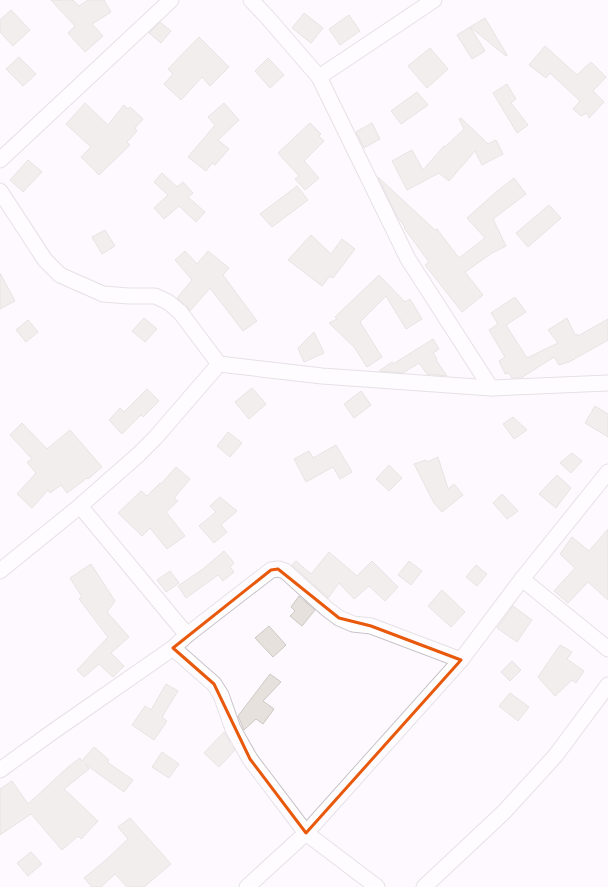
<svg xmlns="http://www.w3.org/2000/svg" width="608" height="887" viewBox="0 0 608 887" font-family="'Open Sans',sans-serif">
<rect width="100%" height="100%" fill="#fef9fe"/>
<g fill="#e6e1dc" stroke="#cdc8c3">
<polygon points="51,0 73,0 79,6 88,0 104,0 111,12 92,24 103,36 85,52 68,33 75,26"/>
<polygon points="11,10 30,30 13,46 0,32 0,20"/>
<polygon points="304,13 323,28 311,43 292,28"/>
<polygon points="349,15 360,31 340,45 329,29"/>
<polygon points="485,18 507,55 506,56 470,27 485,51 472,59 457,35"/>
<polygon points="160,22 171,31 161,43 149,33"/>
<polygon points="199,37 229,67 210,86 202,77 181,100 164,84 173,74 168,69"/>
<polygon points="545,46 577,75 591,62 606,77 593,91 604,102 589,118 587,113 581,116 573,109 580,101 550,73 546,78 529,65"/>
<polygon points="430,48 448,69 427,88 408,66"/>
<polygon points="19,57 36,74 23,86 6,69"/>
<polygon points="268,58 284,75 270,88 255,71"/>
<polygon points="507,84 516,99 511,103 528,125 517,133 493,93"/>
<polygon points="417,92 428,105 401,124 391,111"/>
<polygon points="85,103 108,125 124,105 128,109 130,107 143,119 135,128 137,131 127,142 130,145 99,175 81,157 91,147 66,124"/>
<polygon points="224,103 239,120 218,140 229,149 215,165 212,163 206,171 188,157 215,125 208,117"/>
<polygon points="461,118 488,144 496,140 503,154 482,165 475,151 449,181 439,173 407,190 392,161 412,150 423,170 444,146 445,147 464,129 459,119"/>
<polygon points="310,123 321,134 319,136 324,141 304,161 319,178 305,190 295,179 299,176 278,153"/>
<polygon points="372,123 380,139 364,148 356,132"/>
<polygon points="28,160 42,172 23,192 10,180"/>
<polygon points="162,173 177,187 183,182 193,193 188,197 205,212 196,222 179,206 164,219 154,208 168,195 154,182"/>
<polygon points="378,177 435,230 437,229 459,258 485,238 467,218 495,193 514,178 526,194 493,219 506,246 492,253 465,272 483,295 462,312 425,265 429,262 404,228 405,227 396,215"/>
<polygon points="297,186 308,200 272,227 260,214"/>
<polygon points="549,205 561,218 528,247 516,233"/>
<polygon points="105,230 115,246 102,254 92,237"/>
<polygon points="311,235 331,254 342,239 355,249 333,278 330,276 322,286 288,260"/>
<polygon points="185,251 197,264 208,251 229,268 223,275 257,321 243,331 210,288 190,311 186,305 177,298 192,280 175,260"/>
<polygon points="0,273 15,301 0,309"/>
<polygon points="379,275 405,302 410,299 422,319 406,329 386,296 360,322 382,357 367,367 354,347 329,323 337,319 335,317"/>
<polygon points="515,297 526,312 506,325 527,358 558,343 548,330 567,318 575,335 577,334 578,336 608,319 608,340 569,362 559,365 554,357 521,378 512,378 509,373 505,374 499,361 505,357 489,330 498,324 491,313"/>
<polygon points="144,318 157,329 145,342 132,331"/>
<polygon points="28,320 38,332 26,342 16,330"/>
<polygon points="314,332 324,353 304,362 298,348"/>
<polygon points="433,339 439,349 433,353 437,359 436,360 447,376 427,374 419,363 403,373 379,371 392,362 393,364"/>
<polygon points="252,388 266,404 249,419 235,402"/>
<polygon points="147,389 159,401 143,417 141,415 122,434 109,420 120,408 124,412"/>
<polygon points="361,391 371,405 354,418 344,404"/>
<polygon points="595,406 608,414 608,437 585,423"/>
<polygon points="513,417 527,430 514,439 503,424"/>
<polygon points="22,423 47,449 70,430 102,467 88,479 87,478 67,493 61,485 50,493 48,490 32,508 17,494 36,473 27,462 32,459 10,435"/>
<polygon points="228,432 242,443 230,457 217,446"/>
<polygon points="336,445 352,472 340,479 333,467 306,482 294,459 309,451 313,458"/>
<polygon points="572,453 582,461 571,473 560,463"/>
<polygon points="438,457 448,489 454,484 463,495 442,512 434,503 414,464 426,460 427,462"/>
<polygon points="389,465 402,478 389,491 376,479"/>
<polygon points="176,467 190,479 174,498 178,501 166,512 185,536 167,549 150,528 142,536 118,513 141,491 147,496 160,483 161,484"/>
<polygon points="557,475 571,488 556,508 539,494"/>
<polygon points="502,494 518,511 507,519 493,503"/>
<polygon points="220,497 237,511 221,525 227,532 214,543 199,526 216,512 210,506"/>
<polygon points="608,529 608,600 588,582 568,603 554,591 575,568 560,554 572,537 589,551"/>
<polygon points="224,551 234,563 230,567 234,572 223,581 218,575 186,598 178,586 203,569"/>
<polygon points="329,552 357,576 372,561 398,587 385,601 369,586 354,599 339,583 328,598 292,565 296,561 311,574"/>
<polygon points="409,561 422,571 411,585 398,575"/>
<polygon points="91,564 115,601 107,612 129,637 111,653 124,666 113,677 99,664 84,677 77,670 108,637 79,599 82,597 70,578"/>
<polygon points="476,565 487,574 477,586 466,577"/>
<polygon points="170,571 179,583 166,592 157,580"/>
<polygon points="442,590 465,612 451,627 428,606"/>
<polygon points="299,596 315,610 302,626 290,616 295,611 291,607"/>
<polygon points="513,606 532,620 517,642 497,628"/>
<polygon points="269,626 286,645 273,657 255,638"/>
<polygon points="560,645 572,652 567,659 584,671 576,683 572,680 555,696 538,677"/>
<polygon points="512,661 521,670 510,681 501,672"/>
<polygon points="270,674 281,682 263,701 274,709 263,724 256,719 244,730 238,716"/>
<polygon points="166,684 178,691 162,717 167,721 154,740 132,725 145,706 151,710"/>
<polygon points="510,693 529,707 518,721 499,706"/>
<polygon points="224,732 230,742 229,743 235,750 219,767 204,753"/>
<polygon points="94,747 109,760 107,762 133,780 124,792 85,764 89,769 64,789 98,821 81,839 78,836 62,850 31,814 0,835 0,789 12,781 28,804 68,767 80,758 82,761"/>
<polygon points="162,752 179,764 169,778 152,767"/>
<polygon points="130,818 171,864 144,887 127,887 115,874 101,887 92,887 84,878 107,859 128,839 118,827"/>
<polygon points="31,852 42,864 28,876 17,863"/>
</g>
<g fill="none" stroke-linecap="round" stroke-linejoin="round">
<defs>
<g id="minor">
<polyline points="251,0 268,18 319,77 408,259 491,388"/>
<polyline points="319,77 434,0"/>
<polyline points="0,160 171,0"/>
<polyline points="0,191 45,260 60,275 103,294 129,296 155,296 168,302 180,312 219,364 322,376 491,388 608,383"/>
<polyline points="80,506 187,635"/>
<polyline points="0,571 80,506 138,455 156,437 219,364"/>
<polyline points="522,579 608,649"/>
<polyline points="173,648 214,684 221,695 233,729 250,759 306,833 377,887"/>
<polyline points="0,770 51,733 173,648 187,635 271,570 278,569 285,571 327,609 339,618 353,624 371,626 461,660"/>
<polyline points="247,887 306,833 461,660 522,579 608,472"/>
<polyline points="424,887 504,812 556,755 608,685"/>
</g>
</defs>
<use href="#minor" stroke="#c8c3c8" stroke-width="17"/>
<use href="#minor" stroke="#fff" stroke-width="15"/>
</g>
<path d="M0 0H608V887H0ZM278,569L339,618L371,626L461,660L306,833L250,759L214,684L173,648L271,570Z" fill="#fef9fe" fill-opacity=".55" fill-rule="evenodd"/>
<path fill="none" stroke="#e8590c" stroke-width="3" stroke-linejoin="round" d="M278,569L339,618L371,626L461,660L306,833L250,759L214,684L173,648L271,570Z"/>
</svg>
